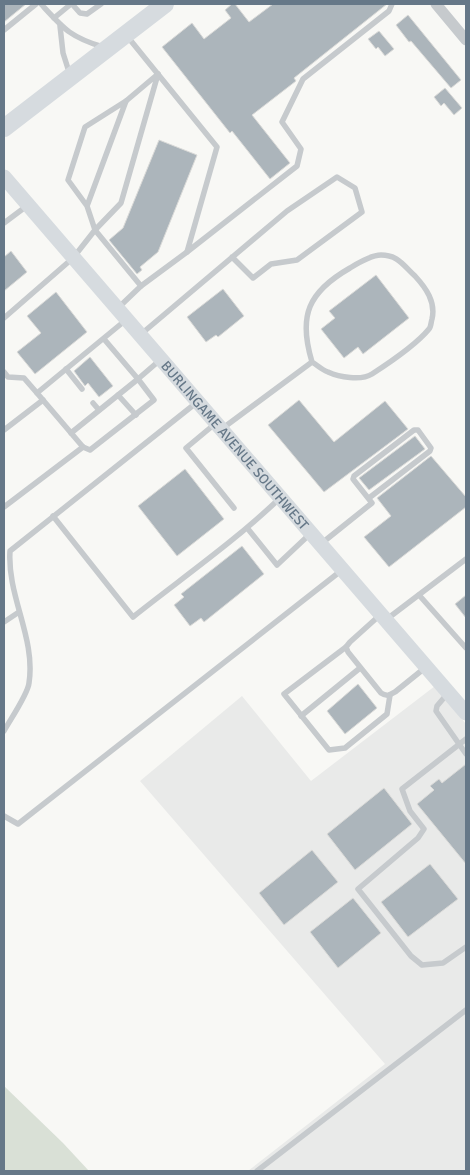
<svg xmlns="http://www.w3.org/2000/svg" width="470" height="1175" viewBox="0 0 470 1175" font-family="Signika,sans-serif">
<rect width="100%" height="100%" fill="#f8f8f5"/>
<polygon fill="#e9eae9" points="435,686 466,724 466,1171 248,1171 385,1064 140,781 242,696 311,781"/>
<polygon fill="#d9e0d6" points="4,1086 63,1143 89,1171 4,1171"/>
<g fill="#acb5bb" stroke="#dadad8">
<polygon points="4,4 26,4 4,22"/>
<polygon points="232,4 235,4 249,22 273,4 387,4 294,78 296,81 252,115 290,163 270,179 232,131 230,133 162,47 192,23 204,39 231,18 225,10"/>
<polygon points="408,15 461,80 451,88 411,41 409,42 396,25"/>
<polygon points="379,31 394,49 385,56 378,47 376,49 368,39"/>
<polygon points="445,88 462,108 454,115 444,103 441,106 434,97"/>
<polygon points="159,140 197,155 158,252 140,267 142,270 137,274 109,240 123,228"/>
<polygon points="11,251 27,272 4,291 4,257"/>
<polygon points="376,275 409,318 363,354 358,347 344,358 321,329 335,318 329,311"/>
<polygon points="223,289 244,316 218,337 216,335 206,342 187,317"/>
<polygon points="56,292 87,332 35,374 17,352 41,333 27,316"/>
<polygon points="90,357 113,386 99,397 88,383 85,386 74,371"/>
<polygon points="299,400 334,442 385,401 408,429 324,492 268,425"/>
<polygon points="415,436 425,449 369,490 359,478"/>
<polygon points="431,456 466,497 466,507 389,567 364,537 391,516 377,498"/>
<polygon points="185,469 224,519 177,556 138,506"/>
<polygon points="242,546 264,574 204,622 201,618 190,626 174,605 184,597 181,594"/>
<polygon points="466,595 466,618 455,604"/>
<polygon points="358,684 377,708 345,734 327,711"/>
<polygon points="466,764 466,864 417,804 434,790 430,786 439,779 442,783"/>
<polygon points="384,788 412,824 355,870 327,834"/>
<polygon points="312,850 338,882 284,925 259,893"/>
<polygon points="430,864 458,899 408,937 381,902"/>
<polygon points="353,898 381,933 338,968 310,932"/>
</g>
<g fill="none" stroke-linecap="round" stroke-linejoin="round">
<g stroke="#c6cacd" stroke-width="5.5">
<path d="M41,4C64,29 70,37 103,47"/>
<polyline points="72,4 80,13 87,14 101,4"/>
<polyline points="54,18 71,4"/>
<polyline points="60,26 63,53 70,75"/>
<polyline points="4,30 36,4"/>
<polyline points="126,101 158,74"/>
<polyline points="87,206 68,180 85,127 126,101 87,206 95,230 141,286"/>
<polyline points="4,223 28,205"/>
<polyline points="187,252 297,166 301,149 282,122 303,79 389,11 392,4"/>
<polyline points="118,308 141,286 187,252 217,147 127,36"/>
<polyline points="4,318 73,258 95,230 121,203 158,74"/>
<polyline points="127,319 37,393 83,447 90,450 154,400 138,379 160,360"/>
<polyline points="140,335 287,211 337,177 355,188 362,212 297,260 271,264 253,278 232,257"/>
<polyline points="66,369 82,389"/>
<polyline points="4,372 8,377 24,378 37,393"/>
<polyline points="118,395 136,415"/>
<polyline points="93,403 99,410"/>
<polyline points="216,423 186,448 234,508"/>
<path d="M223,428L312,362C317,365 322,370 328,372C339,377 361,381 372,374C389,363 416,345 429,329C431,327 431,322 432,319C436,302 426,288 415,276C403,265 398,255 381,255C371,255 358,263 350,268C308,292 298,316 312,362"/>
<polyline points="4,430 43,400"/>
<polyline points="71,433 138,379 104,339"/>
<polyline points="4,507 83,447"/>
<path d="M53,516L133,617C182,578 234,542 280,498"/>
<polyline points="248,529 277,565 311,533"/>
<polyline points="322,543 372,503 353,479 354,476 414,430 418,430 431,448 430,451 369,498"/>
<polyline points="419,595 466,648"/>
<path d="M380,615L350,642L346,647L348,652L381,693C387,697 390,695 395,692L426,667"/>
<polyline points="387,619 466,559"/>
<polyline points="4,622 19,612"/>
<polyline points="346,647 284,694 329,750 345,748 387,714 390,695"/>
<polyline points="448,693 437,706 436,711 466,754"/>
<polyline points="301,716 360,668"/>
<path d="M4,731C10,720 28,694 29,683C36,638 7,596 10,551L196,403"/>
<polyline points="466,739 402,789 410,811 424,829 418,838 358,889 411,956 422,965 443,963 466,947"/>
<polyline points="4,816 18,824 342,570"/>
<polyline points="257,1171 466,1010"/>
</g>
<polyline stroke="#c6cacd" stroke-width="11" points="436,4 466,40"/>
<path stroke="#d6dbdf" stroke-width="15" id="s1" d="M4,177L466,713"/>
<polyline stroke="#d6dbdf" stroke-width="18" points="4,128 165,4"/>
</g>
<g text-anchor="middle" stroke-width="5" stroke-linejoin="round" paint-order="stroke">
<g font-size="14" fill="#667888" stroke="#fff">
<text dy="5" stroke="none"><textPath href="#s1" startOffset="354">BURLINGAME AVENUE SOUTHWEST</textPath></text>
</g>
</g>
<rect width="470" height="1175" fill="none" stroke="#667888" stroke-width="10"/>
</svg>
